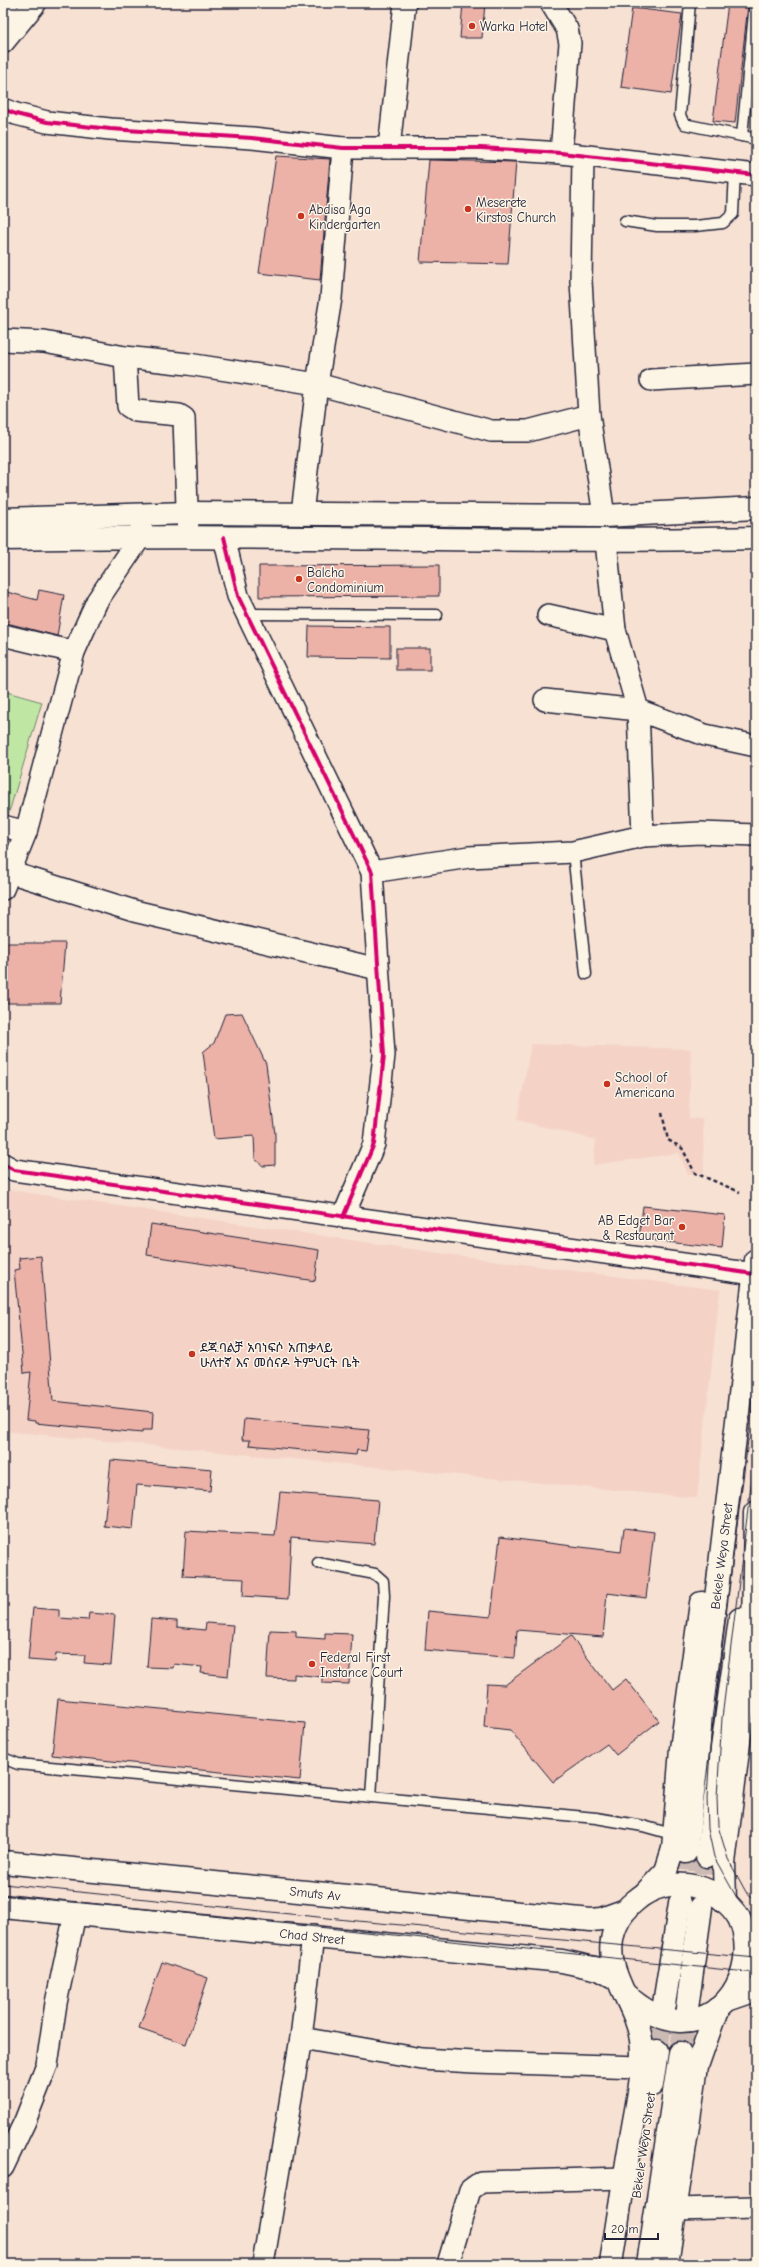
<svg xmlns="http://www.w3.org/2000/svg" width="759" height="2267" viewBox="0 0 759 2267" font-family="'Comic Neue','Noto Sans Ethiopic',sans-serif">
<rect width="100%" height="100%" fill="#f7e1d3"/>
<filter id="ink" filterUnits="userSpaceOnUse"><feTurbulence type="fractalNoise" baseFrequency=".025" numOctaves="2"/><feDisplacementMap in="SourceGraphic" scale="8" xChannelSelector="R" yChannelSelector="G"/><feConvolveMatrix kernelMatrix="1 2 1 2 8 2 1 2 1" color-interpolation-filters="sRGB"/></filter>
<g filter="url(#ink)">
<g fill="#f4d3c6">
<polygon points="531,1044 691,1049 689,1118 703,1119 704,1172 688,1175 679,1153 593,1165 596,1140 517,1120"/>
<polygon points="3,1189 439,1253 720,1290 697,1498 3,1431"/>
</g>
<polygon fill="#bfe7a3" stroke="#70846f" points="3,691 42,702 7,819 3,818"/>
<g fill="#ecb2a8" stroke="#22223b">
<polygon points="463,3 485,3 482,38 460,38"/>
<polygon points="728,3 748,5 735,123 713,121"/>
<polygon points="632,8 682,14 671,94 621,87"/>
<polygon points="276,156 330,159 320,280 259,273"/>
<polygon points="429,160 516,162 508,264 420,262"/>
<polygon points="439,565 439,596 259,597 259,566"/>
<polygon points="39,590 64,595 57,636 3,622 3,591 37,600"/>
<polygon points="309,626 390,627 390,658 308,657"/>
<rect x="396" y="648" width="34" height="22"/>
<polygon points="3,943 65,943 60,1003 3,1003"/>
<polygon points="242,1013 266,1064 275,1134 275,1165 263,1166 255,1159 254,1136 214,1139 203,1052 214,1043 225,1014"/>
<polygon points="643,1206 725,1215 722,1248 639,1239"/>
<polygon points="151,1224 319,1250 315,1281 147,1255"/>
<polygon points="41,1256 53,1401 153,1412 152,1430 142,1430 142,1433 35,1423 35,1421 26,1420 31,1372 24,1373 14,1270 20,1269 19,1258"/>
<polygon points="244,1419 369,1430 366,1451 357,1450 356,1455 249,1445 250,1440 242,1440"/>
<polygon points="111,1460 212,1469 210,1491 137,1485 133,1529 104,1526"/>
<polygon points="280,1492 378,1500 374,1544 291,1537 288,1599 243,1596 244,1579 183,1576 186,1531 275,1536"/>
<polygon points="624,1528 654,1532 646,1598 607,1593 603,1637 517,1630 515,1658 425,1650 428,1611 491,1617 500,1537 621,1552"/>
<polygon points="33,1608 59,1610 59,1618 88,1620 89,1613 115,1615 111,1665 84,1663 85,1655 56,1654 55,1662 28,1660"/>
<polygon points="151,1619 177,1621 177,1627 205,1630 206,1623 233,1625 228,1676 201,1673 202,1667 174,1664 173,1668 147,1667"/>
<polygon points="270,1630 296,1631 296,1637 325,1639 325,1633 352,1634 349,1684 322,1683 322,1677 294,1674 294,1679 267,1678"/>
<polygon points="571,1636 612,1690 626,1679 659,1721 616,1755 607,1744 553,1782 510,1730 484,1727 487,1684 505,1685"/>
<polygon points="58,1699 305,1723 300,1780 52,1755"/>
<polygon points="162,1962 208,1978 186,2044 139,2028"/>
</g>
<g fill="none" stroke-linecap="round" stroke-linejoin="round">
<g stroke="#ccbbb5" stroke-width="22" stroke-dasharray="22 11" stroke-linecap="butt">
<polyline points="680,1903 686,1852"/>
<polyline points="701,1907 707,1856"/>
<polyline points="657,2051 664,2004"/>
<polyline points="680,2053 687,2008"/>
</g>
<defs>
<g id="lane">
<polyline points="690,3 680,115 684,124 756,139"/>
<polyline points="742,136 755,3"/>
<polyline points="625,221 657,226 695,226 723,223 733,214 735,171"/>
<polyline points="247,614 437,615"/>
<polyline points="573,852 586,974"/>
<polyline points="318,1563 375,1574 383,1581 384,1596 371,1797"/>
<polyline points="3,1758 18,1764 596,1818 643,1826 675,1835"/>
</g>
<g id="street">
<polyline points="551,3 567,29 570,43 561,153"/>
<polyline points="3,109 16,114 47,122 110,129 252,138 343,148 481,148 561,153 756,175"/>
<polyline points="389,148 405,3"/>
<polyline points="583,156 581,281 589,415"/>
<polyline points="3,340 44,342 125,357 188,364 317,384 331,298 343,148"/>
<polyline points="125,357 128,406 136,411 179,415 184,418 188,537"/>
<polyline points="651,380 756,374"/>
<polyline points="302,514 317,384 491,431 528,431 589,415 604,516"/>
<polyline points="224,537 238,596 372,872 384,1055 374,1144 343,1217"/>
<polyline points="606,541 615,630 638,710 643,836"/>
<polyline points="548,615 615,630"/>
<polyline points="3,635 74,652"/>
<polyline points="545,700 638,710 705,735 756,746"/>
<polyline points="3,826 26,832"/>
<polyline points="9,872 134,911 378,969"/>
<polyline points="372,872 469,857 573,852 643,836 700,833 756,835"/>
<polyline points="3,889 26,832 74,652 97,601 141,536 141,515"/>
<polyline points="3,1164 14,1170 754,1274"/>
<polyline points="301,2038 422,2059 474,2062 641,2067"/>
<polyline points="3,2167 25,2121 47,2065 56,2003 75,1914"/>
<polyline points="675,2209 756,2207"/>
<polyline points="263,2264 301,2038 313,1936"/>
<polyline points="448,2264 470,2190 481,2182 624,2178"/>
</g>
<g id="primary">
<polyline points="3,9 7,3"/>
<polyline points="3,42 35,3"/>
<polyline points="3,519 188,513 604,516 756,508"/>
<path d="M3,539C254,533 505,544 756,538"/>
<polyline points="686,1852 756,1260"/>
<polyline points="707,1856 740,1619"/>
<polyline points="3,1862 591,1920 601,1919 626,1910"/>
<polyline points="646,1892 666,1871 673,1849 681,1749 701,1603"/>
<polyline points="725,1902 724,1863 753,1631 755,1513"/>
<polyline points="3,1907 562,1961 599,1969 617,1979"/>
<polyline points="727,2000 756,1990"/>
<polyline points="664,2004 680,1903"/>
<polyline points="687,2008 701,1907"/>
<polyline points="652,2085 657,2051"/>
<path d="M611,2264C617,2222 624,2180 631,2138C636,2107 645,2072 641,2040C636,2000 598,1969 616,1926C620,1917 626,1908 635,1901C652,1886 675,1881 698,1887C714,1891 730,1903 739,1918C759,1961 732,2022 680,2021C658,2020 640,2008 624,1993"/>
<polyline points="648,2264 680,2053"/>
<polyline points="667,2264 697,2066 717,2009"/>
</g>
</defs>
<use href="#lane" stroke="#22223b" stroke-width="13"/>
<use href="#street" stroke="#22223b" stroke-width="24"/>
<use href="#primary" stroke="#22223b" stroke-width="25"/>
<polyline stroke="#22223b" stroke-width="2.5" stroke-dasharray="4 3" stroke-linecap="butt" points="662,1113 668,1140 682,1148 695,1173 740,1192"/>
<use href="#lane" stroke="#fcf5e5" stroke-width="10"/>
<use href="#street" stroke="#fcf5e5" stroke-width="21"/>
<use href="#primary" stroke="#fcf5e5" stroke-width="22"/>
<g stroke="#22223b" stroke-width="1">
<polyline points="756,1379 712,1719 707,1798 708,1829 714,1857 737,1898 756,1919"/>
<polyline points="756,1445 722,1718 717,1797 718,1826 728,1859 746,1892 756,1900"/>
<polyline points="3,1884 347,1920 756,1958"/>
<polyline points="3,1894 756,1973"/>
</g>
<defs>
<g id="cycleway">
<polyline points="3,109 16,114 47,122 110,129 252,138 343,148 481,148 561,153 756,175"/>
<polyline points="224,537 238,596 372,872 384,1055 374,1144 343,1217"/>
<polyline points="3,1164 14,1170 754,1274"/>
</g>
</defs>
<use href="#cycleway" stroke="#fcf5e5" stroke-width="6"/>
<use href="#cycleway" stroke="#d6006c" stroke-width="4"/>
</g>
</g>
<g fill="#c8321e" stroke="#fcf5e5" stroke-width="1.5">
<circle cx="472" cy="26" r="4"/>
<circle cx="468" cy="209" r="4"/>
<circle cx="301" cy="216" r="4"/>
<circle cx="299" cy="579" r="4"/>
<circle cx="607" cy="1084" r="4"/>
<circle cx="682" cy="1227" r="4"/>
<circle cx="192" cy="1354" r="4"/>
<circle cx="312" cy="1664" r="4"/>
</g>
<g text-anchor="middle" stroke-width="3" stroke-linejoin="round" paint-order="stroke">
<g font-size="13" fill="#22223b" stroke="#fcf5e5" text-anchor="start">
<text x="480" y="31">Warka Hotel</text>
<text x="476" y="207">Meserete<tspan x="476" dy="15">Kirstos Church</tspan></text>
<text x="309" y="214">Abdisa Aga<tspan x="309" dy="15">Kindergarten</tspan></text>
<text x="307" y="577">Balcha<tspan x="307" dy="15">Condominium</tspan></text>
<text x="615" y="1082">School of<tspan x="615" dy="15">Americana</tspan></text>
<text x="674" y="1225" text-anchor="end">AB Edget Bar<tspan x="674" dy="15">&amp; Restaurant</tspan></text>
<text x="200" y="1352">ደጃ.ባልቻ አባነፍሶ አጠቃላይ<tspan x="200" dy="15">ሁለተኛ እና መሰናዶ ትምህርት ቤት</tspan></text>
<text x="320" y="1662">Federal First<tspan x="320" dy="15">Instance Court</tspan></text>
</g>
<g font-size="13" fill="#22223b" stroke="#fcf5e5">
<text transform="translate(721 1556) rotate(-83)" y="5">Bekele Weya Street</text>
<text transform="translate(315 1893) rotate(6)" y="5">Smuts Av</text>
<text transform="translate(312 1936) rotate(6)" y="5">Chad Street</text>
<text transform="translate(643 2145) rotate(-82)" y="5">Bekele Weya Street</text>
</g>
</g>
<rect width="759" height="2267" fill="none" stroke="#fcf5e5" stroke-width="16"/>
<rect x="8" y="8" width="743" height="2251" fill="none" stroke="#22223b" stroke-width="1.5" filter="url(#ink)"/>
<path d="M605 2233v6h53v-6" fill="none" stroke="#22223b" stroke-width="2"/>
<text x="611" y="2233" font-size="12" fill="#22223b" stroke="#fcf5e5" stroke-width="3" paint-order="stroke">20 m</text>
</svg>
